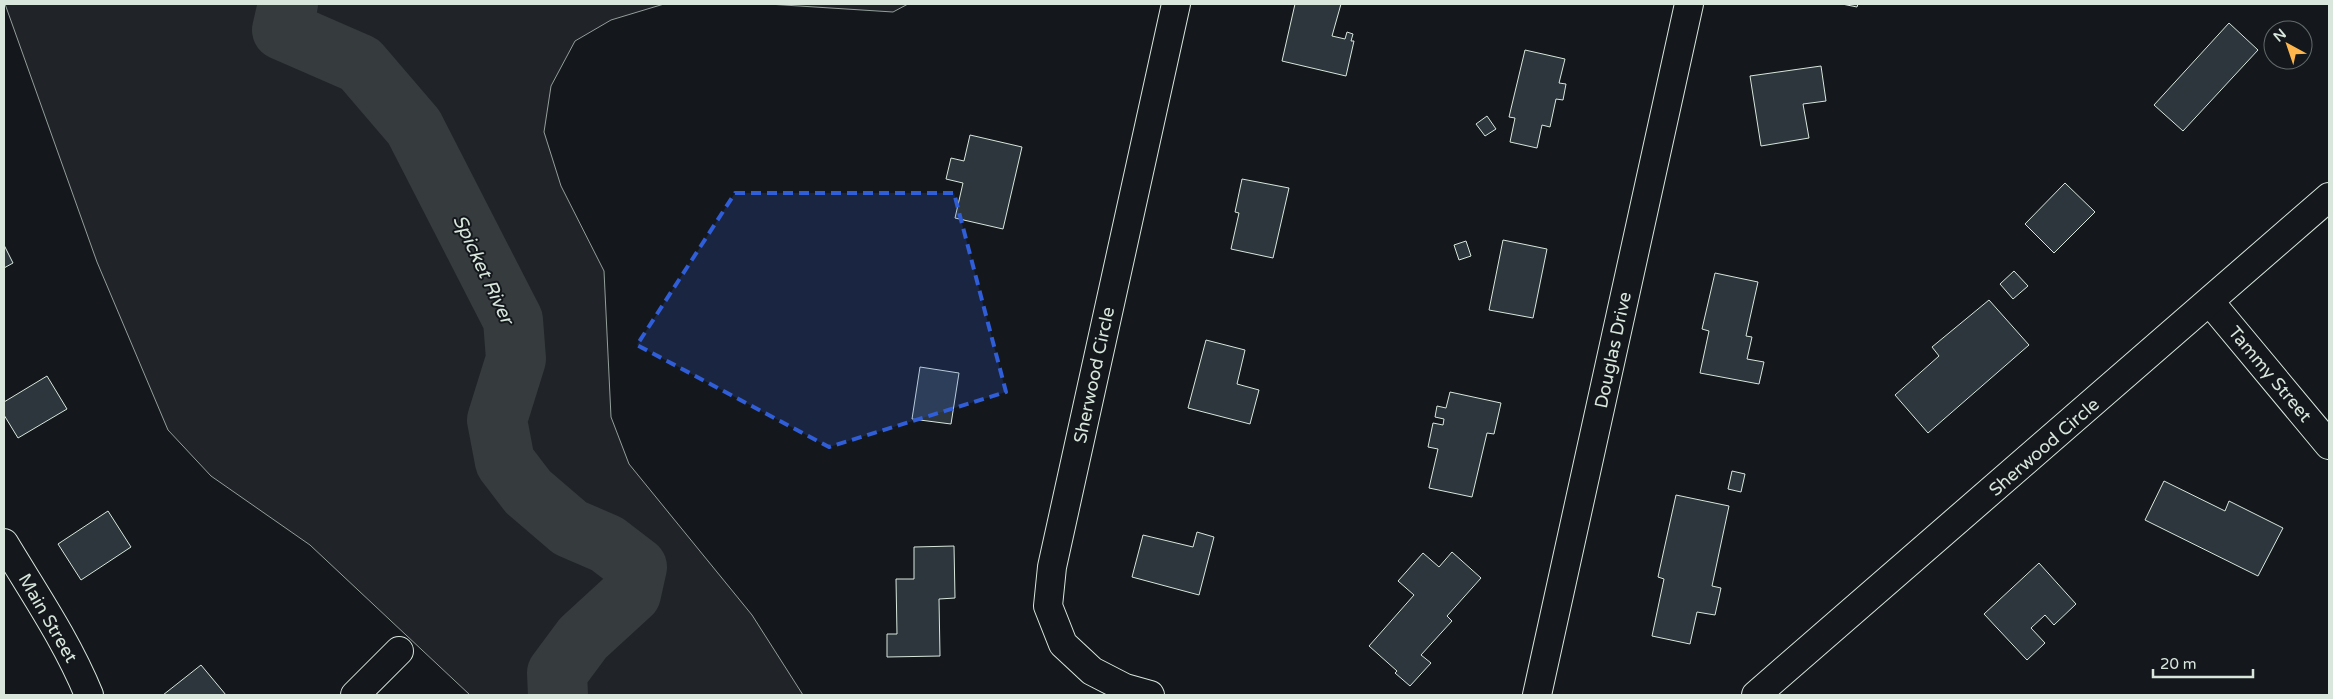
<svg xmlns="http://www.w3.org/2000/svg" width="2333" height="699" viewBox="0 0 2333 699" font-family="'Varela Round',sans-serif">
<rect width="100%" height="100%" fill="#14181c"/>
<g fill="#202428" stroke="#939e99">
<polygon points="5,4 664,4 611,20 575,41 551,86 544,132 561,186 604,271 611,417 629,464 752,615 803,695 470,695 310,545 211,476 168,430 97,262"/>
<polygon points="768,4 908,4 893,12"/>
</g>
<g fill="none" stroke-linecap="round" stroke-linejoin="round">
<polyline stroke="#363b3e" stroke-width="60" points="288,4 282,30 360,64 414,127 513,320 516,359 497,420 505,462 528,492 570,528 607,544 637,567 631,594 583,638 557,673 558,695"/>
</g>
<g fill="#2c363c" stroke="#d8e6dc">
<polygon points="1295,4 1341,4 1332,36 1345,39 1347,32 1353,34 1351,41 1354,41 1346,76 1282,61"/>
<polygon points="1842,4 1858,4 1857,7"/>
<polygon points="2229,23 2258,50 2183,131 2154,105"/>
<polygon points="1525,50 1565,59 1559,83 1566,84 1563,100 1556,99 1550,127 1542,125 1537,148 1510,142 1515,118 1509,117"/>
<polygon points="1821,66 1826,101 1803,104 1809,138 1761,146 1750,76"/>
<polygon points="1487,116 1496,129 1485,136 1476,124"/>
<polygon points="970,135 1022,147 1003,229 955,218 963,183 946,179 951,158 964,161"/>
<polygon points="1242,179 1289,188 1273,258 1231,249 1239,213 1235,212"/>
<polygon points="2065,183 2095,212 2054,253 2025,224"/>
<polygon points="1503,240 1547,249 1533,318 1489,310"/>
<polygon points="1466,241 1471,256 1459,260 1454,245"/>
<polygon points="4,245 13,263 4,268"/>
<polygon points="2014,271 2028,286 2013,299 2000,284"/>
<polygon points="1715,273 1758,282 1746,336 1752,337 1747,359 1764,362 1759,384 1700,373 1709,331 1702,329"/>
<polygon points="1989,300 2029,345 1928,433 1895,395 1939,356 1932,347"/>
<polygon points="1206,340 1245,350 1237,384 1259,390 1250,424 1188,408"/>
<polygon points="920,367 959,373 951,424 912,419"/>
<polygon points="47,376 67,409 18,438 4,415 4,402"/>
<polygon points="1450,392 1501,403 1494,434 1487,433 1472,497 1429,488 1438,449 1428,447 1433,423 1443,425 1444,419 1435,417 1437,406 1446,408"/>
<polygon points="1732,471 1745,474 1741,492 1728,489"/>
<polygon points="2164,481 2225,511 2229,501 2283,528 2258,576 2145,520"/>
<polygon points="1676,495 1729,506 1712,586 1721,588 1715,615 1697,612 1690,644 1652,636 1664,579 1658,577"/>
<polygon points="108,511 131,547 81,580 58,544"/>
<polygon points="1197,532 1214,537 1199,595 1132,577 1143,535 1193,547"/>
<polygon points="954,546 955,598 939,599 940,656 887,657 887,634 897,634 896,579 914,579 914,547"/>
<polygon points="1452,552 1481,578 1447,616 1452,621 1421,655 1431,663 1410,686 1395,673 1397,671 1369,646 1414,595 1398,581 1423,553 1439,567"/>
<polygon points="2039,563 2076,604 2054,625 2045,615 2031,628 2045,643 2027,660 1984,614"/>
<polygon points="201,665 226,695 163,695"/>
</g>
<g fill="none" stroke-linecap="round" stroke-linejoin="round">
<defs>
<g id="minor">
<polyline points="2210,302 2329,445"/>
<polyline points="355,695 399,651"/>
<polyline points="1150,695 1125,688 1092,671 1063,644 1048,606 1052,567 1176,4"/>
<polyline points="1537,695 1689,4"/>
<polyline points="1756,695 2329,197"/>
</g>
<path id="major" d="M4,543C34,593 67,641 89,695"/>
</defs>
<use href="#minor" stroke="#d8e6dc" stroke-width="30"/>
<use href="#major" stroke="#d8e6dc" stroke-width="30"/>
<use href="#minor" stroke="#14181c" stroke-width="28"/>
<use href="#major" stroke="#14181c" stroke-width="28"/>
</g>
<path fill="#305dd8" fill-opacity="0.2" stroke="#305dd8" stroke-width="4" stroke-dasharray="10 6" stroke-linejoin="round" d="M735,193H954L1006,392L829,447L637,345Z"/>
<g text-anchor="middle" stroke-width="4" stroke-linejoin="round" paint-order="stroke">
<g font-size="18" fill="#d8e6dc" stroke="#14181c">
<text transform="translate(1613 350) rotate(-78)" y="6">Douglas Drive</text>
<text transform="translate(2270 374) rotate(50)" y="6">Tammy Street</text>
<text transform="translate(1094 375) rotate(-78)" y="6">Sherwood Circle</text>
<text transform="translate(2044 447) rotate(-41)" y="6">Sherwood Circle</text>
<text transform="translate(48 618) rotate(60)" y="6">Main Street</text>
</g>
<g font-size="19" font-style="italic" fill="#d8e6dc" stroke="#14181c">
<text transform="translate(484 269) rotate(65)" y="7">Spicket River</text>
</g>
</g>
<rect width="2333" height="699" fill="none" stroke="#d8e6dc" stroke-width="10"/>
<g transform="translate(2288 45) rotate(320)"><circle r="24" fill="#14181c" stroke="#626a69"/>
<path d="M0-4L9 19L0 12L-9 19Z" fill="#ffb74d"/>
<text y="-8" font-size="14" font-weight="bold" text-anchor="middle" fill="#d8e6dc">N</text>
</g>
<path d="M2153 669v8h100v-8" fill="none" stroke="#d8e6dc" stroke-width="2.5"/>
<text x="2160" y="669" font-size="15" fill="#d8e6dc" stroke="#14181c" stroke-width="4" paint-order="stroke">20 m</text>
</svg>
